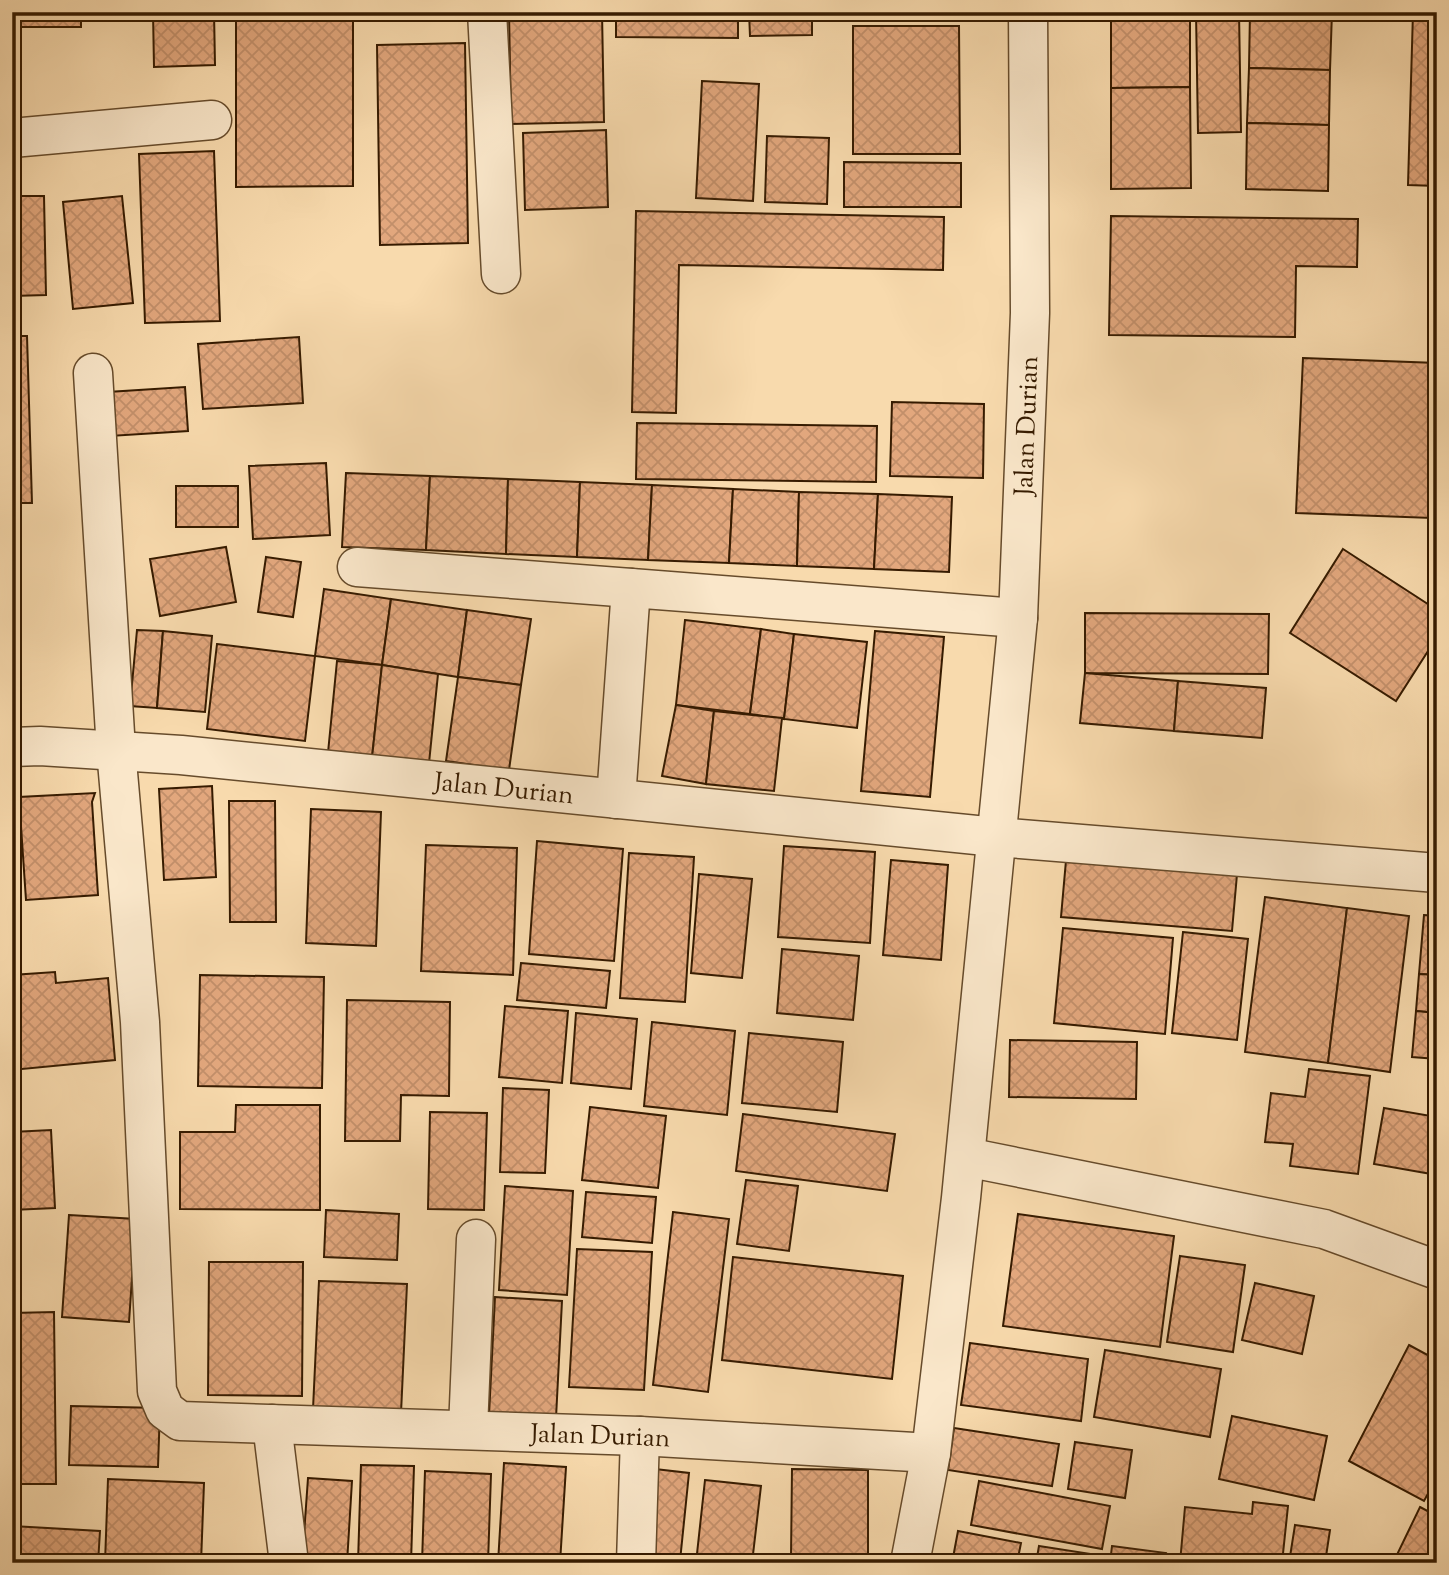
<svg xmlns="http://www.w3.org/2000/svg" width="1449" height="1575" viewBox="0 0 1449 1575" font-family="'Sorts Mill Goudy',serif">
<defs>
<pattern id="building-cross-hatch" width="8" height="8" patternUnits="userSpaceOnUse" patternTransform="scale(1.75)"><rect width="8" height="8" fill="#e2a77d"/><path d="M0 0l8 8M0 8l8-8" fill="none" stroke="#c28f6a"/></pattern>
</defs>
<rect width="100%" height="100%" fill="#f8daad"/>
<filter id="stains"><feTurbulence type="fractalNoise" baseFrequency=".00286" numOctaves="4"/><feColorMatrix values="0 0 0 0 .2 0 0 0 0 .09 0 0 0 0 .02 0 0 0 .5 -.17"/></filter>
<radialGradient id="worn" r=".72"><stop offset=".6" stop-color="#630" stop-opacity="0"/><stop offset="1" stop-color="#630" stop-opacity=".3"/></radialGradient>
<g fill="url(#building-cross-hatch)" stroke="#361b00" stroke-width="2">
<rect x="12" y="12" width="69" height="15"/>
<polygon points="153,12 214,12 215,65 154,67"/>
<polygon points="236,12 353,12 353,186 236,187"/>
<polygon points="509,12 602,12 604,122 511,124"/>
<polygon points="616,12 738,12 738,38 616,37"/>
<polygon points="749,12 812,12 812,35 750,36"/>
<polygon points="1111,12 1190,12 1190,87 1111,88"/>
<polygon points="1196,12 1239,12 1241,132 1198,133"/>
<polygon points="1250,12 1332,12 1330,70 1249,68"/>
<polygon points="1413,12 1437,12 1437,186 1408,185"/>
<polygon points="853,26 959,26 960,154 853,154"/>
<polygon points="465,43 468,243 380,245 377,45"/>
<polygon points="1249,68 1330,70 1329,125 1247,123"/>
<polygon points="702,81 759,84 753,201 696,198"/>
<polygon points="1190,87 1191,188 1111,189 1111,88"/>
<polygon points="1247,123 1329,125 1328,191 1246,189"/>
<polygon points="606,130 608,207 525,210 523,133"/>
<polygon points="767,136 829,138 827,204 765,202"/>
<polygon points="214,151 220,321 145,323 139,154"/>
<polygon points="844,162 961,163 961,207 844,207"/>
<polygon points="12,196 44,196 46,295 12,296"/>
<polygon points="122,196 133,303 73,309 63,202"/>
<polygon points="636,211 944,217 943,270 679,265 676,413 632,412"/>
<polygon points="1111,216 1358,219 1357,267 1296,266 1295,337 1109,335"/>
<polygon points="12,336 27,336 32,503 12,503"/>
<polygon points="299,337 303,403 203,409 198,344"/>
<polygon points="1303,358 1437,363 1432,518 1296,513"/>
<polygon points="185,387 188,431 110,436 108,392"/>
<polygon points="892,402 984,404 983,478 890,476"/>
<polygon points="637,423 877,426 876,482 636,479"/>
<polygon points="326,463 330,535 253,539 249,466"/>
<polygon points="346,473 430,476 426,550 342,547"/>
<polygon points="430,476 508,479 506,554 426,550"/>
<polygon points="508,479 580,482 577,557 506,554"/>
<polygon points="580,482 652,485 648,560 577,557"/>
<polygon points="652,485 733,489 729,563 648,560"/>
<rect x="176" y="486" width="62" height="41"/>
<polygon points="733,489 799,492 797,566 729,563"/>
<polygon points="799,492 878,494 874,569 797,566"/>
<polygon points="878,494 952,497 949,572 874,569"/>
<polygon points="226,547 236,602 160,616 150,559"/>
<polygon points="1343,549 1437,610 1437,637 1396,701 1290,633"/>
<polygon points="266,557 301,562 293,617 258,612"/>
<polygon points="324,589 391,599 382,665 315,656"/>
<polygon points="391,599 467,610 458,677 382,665"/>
<polygon points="467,610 531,619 521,685 458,677"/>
<polygon points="1085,613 1269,614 1268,674 1085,673"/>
<polygon points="685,620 761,629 750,714 676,705"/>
<polygon points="761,629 794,634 784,719 750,714"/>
<polygon points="137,630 163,631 157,708 130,706"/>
<polygon points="163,631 212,636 205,712 157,708"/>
<polygon points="875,631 944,637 930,797 861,791"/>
<polygon points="794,634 867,642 857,728 784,719"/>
<polygon points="217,644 315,656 305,741 207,729"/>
<polygon points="337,661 382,665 371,767 327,763"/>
<polygon points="382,665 438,674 428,773 371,767"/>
<polygon points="1085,673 1178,681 1174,731 1080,723"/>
<polygon points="458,677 521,685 509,770 446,761"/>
<polygon points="1178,681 1266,688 1262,738 1174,731"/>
<polygon points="676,705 714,711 706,784 662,776"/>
<polygon points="714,711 782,718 774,791 706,784"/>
<polygon points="212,786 216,877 164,880 159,789"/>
<polygon points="95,793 92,802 98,895 26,900 19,797"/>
<polygon points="229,801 275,801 276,922 230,922"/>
<polygon points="311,809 381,812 376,946 306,943"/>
<polygon points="537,841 623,849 614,961 529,954"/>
<polygon points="426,845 517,848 513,975 421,971"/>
<polygon points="784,846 875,852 870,943 778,937"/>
<polygon points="1067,849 1238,863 1232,931 1061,917"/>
<polygon points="629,853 694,857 685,1002 620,998"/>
<polygon points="891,860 948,865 941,960 883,955"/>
<polygon points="699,874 752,879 742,978 691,973"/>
<polygon points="1265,897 1347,908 1328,1063 1245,1052"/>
<polygon points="1347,908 1409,916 1390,1072 1328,1063"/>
<polygon points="1424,915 1437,916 1437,975 1419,974"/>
<polygon points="1063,928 1173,938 1165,1034 1054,1023"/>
<polygon points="1183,932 1248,939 1237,1040 1172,1033"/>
<polygon points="782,949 859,956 853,1020 777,1013"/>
<polygon points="521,963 610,971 606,1008 517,1000"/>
<polygon points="55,972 56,983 108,978 115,1060 12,1070 12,975"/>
<polygon points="1419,974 1437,975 1437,1013 1416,1011"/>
<polygon points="200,975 324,977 322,1088 198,1086"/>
<polygon points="347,1000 450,1002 449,1096 401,1095 400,1141 345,1141"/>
<polygon points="505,1006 568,1011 562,1083 499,1077"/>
<polygon points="1416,1011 1437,1013 1437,1059 1412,1057"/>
<polygon points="576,1013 637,1019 631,1089 571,1083"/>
<polygon points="652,1022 735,1031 727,1115 644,1106"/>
<polygon points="749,1033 843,1042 837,1112 742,1103"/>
<polygon points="1010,1040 1137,1042 1136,1099 1009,1097"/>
<polygon points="1309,1069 1370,1076 1358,1174 1290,1166 1293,1144 1265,1142 1271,1093 1305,1097"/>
<polygon points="503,1088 549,1090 545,1173 500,1172"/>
<polygon points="236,1105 320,1105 320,1210 180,1209 180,1132 235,1132"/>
<polygon points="590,1107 666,1116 658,1188 582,1180"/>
<polygon points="1384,1108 1437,1117 1437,1175 1374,1164"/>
<polygon points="430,1112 487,1113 484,1210 428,1209"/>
<polygon points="743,1114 895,1134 887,1191 736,1171"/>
<polygon points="51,1130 55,1208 12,1210 12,1132"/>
<polygon points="746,1180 798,1186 789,1251 737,1244"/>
<polygon points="505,1186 573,1191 567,1295 499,1290"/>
<polygon points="586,1192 656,1197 652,1243 582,1237"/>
<polygon points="326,1210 399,1214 397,1260 324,1257"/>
<polygon points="673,1212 729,1219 708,1392 653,1385"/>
<polygon points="1018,1214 1174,1236 1160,1347 1003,1326"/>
<polygon points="69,1215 136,1219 129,1322 62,1317"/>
<polygon points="577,1249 652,1252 644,1390 569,1387"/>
<polygon points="1180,1256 1245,1265 1233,1352 1167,1342"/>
<polygon points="733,1257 903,1276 892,1379 722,1360"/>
<polygon points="209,1262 303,1262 302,1396 208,1395"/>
<polygon points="319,1281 407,1284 401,1413 313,1409"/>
<polygon points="1255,1283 1314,1296 1302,1354 1242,1340"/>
<polygon points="495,1297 562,1301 556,1418 489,1415"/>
<polygon points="54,1312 56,1484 12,1484 12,1313"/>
<polygon points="970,1343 1088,1359 1081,1421 961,1405"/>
<polygon points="1409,1345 1437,1360 1437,1477 1424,1501 1349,1461"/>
<polygon points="1105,1350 1221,1369 1210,1437 1094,1417"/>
<polygon points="71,1406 160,1408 158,1467 69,1465"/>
<polygon points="1232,1416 1327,1436 1314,1500 1219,1479"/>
<polygon points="954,1428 1059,1444 1052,1486 948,1470"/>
<polygon points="1075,1442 1132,1450 1125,1498 1068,1489"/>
<polygon points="504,1463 566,1467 560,1563 498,1563"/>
<polygon points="361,1465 414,1466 411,1563 358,1563"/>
<polygon points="655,1469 689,1473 680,1561 646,1557"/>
<polygon points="792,1469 868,1470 868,1558 791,1557"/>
<polygon points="425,1471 491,1474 488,1563 422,1563"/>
<polygon points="308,1478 352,1481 347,1563 302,1563"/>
<polygon points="108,1479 204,1483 201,1563 105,1563"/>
<polygon points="705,1480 761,1486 752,1563 696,1563"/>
<polygon points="979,1481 1110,1506 1102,1549 971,1525"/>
<polygon points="1253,1502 1288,1506 1282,1563 1180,1563 1185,1507 1252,1514"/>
<polygon points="1420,1507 1437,1516 1437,1563 1393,1563"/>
<polygon points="1295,1525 1330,1530 1325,1563 1289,1563"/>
<polygon points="12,1526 100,1531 98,1563 12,1563"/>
<polygon points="958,1531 1021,1543 1017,1563 952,1563"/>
<polygon points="1039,1546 1091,1554 1090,1563 1036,1563"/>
<polygon points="1112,1546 1166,1553 1164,1563 1110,1563"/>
</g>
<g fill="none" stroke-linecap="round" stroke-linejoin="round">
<defs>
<g id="street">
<polyline points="487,12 501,274"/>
<polyline points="12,138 212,120"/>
<path id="s1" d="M93,373L116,750L140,1022L157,1391L165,1410L180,1421L640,1436L931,1453"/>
<polyline points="357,567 631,588"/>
<path id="s2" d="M12,747L40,746L181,755L996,837L1437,873"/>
<polyline points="616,799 631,588 1018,618"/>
<polyline points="966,1157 1324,1229 1437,1270"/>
<polyline points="272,1424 289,1563"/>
<polyline points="468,1429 476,1239"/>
<polyline points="636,1563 640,1436"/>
<path id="s3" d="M910,1563L931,1453L961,1198L1018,618L1030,313L1028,12"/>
</g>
</defs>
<use href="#street" stroke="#664b2b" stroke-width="41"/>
<use href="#street" stroke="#fae7ca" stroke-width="38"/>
</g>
<g text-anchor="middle" stroke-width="5" stroke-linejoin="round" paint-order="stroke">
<g font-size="26" fill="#361b00" stroke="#fae7ca">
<text dy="9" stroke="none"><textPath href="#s3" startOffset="1144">Jalan Durian</textPath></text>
<text dy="9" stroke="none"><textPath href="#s2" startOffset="494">Jalan Durian</textPath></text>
<text dy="9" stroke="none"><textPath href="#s1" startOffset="1480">Jalan Durian</textPath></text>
</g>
</g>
<rect width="1449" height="1575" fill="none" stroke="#f8daad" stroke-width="42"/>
<rect x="14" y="14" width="1421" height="1547" fill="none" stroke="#361b00" stroke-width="3.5"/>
<rect x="21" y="21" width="1407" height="1533" fill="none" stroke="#361b00" stroke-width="2"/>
<rect width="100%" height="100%" filter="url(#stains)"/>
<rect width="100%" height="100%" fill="url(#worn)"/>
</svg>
